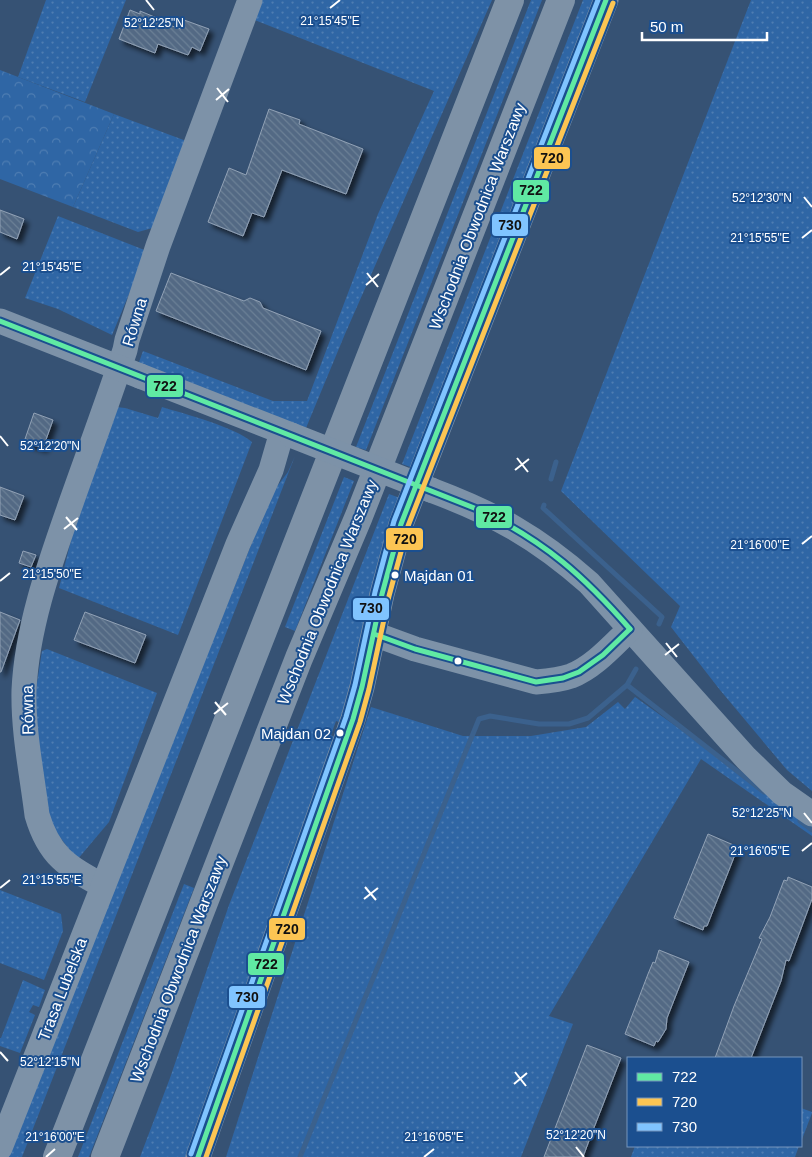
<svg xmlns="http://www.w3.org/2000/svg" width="812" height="1157" viewBox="0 0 812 1157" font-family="Arial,sans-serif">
<defs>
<pattern id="grass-dots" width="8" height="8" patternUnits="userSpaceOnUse" patternTransform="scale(1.25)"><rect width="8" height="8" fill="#2f66a5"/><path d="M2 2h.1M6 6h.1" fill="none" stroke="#4e7db2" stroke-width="1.8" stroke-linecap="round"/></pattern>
<pattern id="forest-crowns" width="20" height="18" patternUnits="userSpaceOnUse" patternTransform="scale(1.25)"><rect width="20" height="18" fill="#2f66a5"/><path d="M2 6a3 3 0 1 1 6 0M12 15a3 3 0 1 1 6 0" fill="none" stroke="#4e7db2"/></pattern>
<pattern id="building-back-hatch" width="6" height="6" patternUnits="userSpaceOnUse" patternTransform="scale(1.25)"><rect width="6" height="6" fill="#526984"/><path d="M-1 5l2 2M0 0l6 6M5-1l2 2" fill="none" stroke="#6c8096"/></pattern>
<filter id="shadow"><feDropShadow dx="4.5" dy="4.5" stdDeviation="2.5" flood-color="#0009"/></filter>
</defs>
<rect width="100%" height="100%" fill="#365274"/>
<g fill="url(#grass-dots)">
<polygon points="46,0 126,0 85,102 18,77"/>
<polygon points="260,0 492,0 345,334 306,428 138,365 143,351 273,401 307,401 378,214 434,91 252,19"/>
<polygon points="531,0 542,0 366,450 356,447"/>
<polygon points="583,0 597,0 413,468 402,464"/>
<polygon points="751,0 812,0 812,791 787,770 720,690 671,627 680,606 561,491"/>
<polygon points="114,114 189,142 156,227 138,232 73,207"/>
<polygon points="58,216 147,251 112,335 58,309 25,298"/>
<path d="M116,407L125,408L158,418L162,407C185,414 235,427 252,442L178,635L59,588L84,489Z"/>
<polygon points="295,456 22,1157 5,1157 272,493 288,472"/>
<polygon points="344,477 354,481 295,631 285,627"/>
<polygon points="389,494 400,498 345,703 339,722 336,721 331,735 334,737 190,1157 140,1157 170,1078 229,905"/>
<polygon points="47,649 157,693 109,822 77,860 51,825 39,765 33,708 42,651"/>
<polygon points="635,697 812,823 812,836 701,759 549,1016 573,1024 521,1157 226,1157 371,707 463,736 531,736 586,727 618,702 625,709"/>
<polygon points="184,884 194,888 89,1157 78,1157"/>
<polygon points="0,890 61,914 63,931 44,980 0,963"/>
<polygon points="23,980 45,990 39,1007 33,1005 29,1012 35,1015 20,1053 0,1046 0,1038 1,1038"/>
<polygon points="801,1108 812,1112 812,1113 801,1142"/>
<polygon points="635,1146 799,1146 795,1157 631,1157"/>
</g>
<polygon fill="url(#forest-crowns)" points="0,70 114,114 73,207 0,179"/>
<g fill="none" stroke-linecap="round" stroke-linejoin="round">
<g stroke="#3b618d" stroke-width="5">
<polyline points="551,479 556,462"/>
<polyline points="544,505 543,508 662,617 659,624"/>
<polyline points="636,669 627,685 764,792"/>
<polyline points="800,821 812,830"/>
<polyline points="300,1157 479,719 490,716 539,724 569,724 588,718 627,685"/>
</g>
</g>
<g fill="url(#building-back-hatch)" stroke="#92a2b6" filter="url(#shadow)">
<polygon points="130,10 140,14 140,11 157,18 157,21 181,29 184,20 209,29 200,51 192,47 188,55 158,44 155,53 119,39"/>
<polygon points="269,109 300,120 299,124 363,149 346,194 282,170 264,217 252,213 243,236 208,222 229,168 246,175"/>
<polygon points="0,210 24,219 17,239 0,232"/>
<polygon points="171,273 244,301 250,298 260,302 263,308 321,331 306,370 156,311"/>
<polygon points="34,413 53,420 43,448 24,442"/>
<polygon points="0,487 24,496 15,520 0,515"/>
<polygon points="23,551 36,555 31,567 19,563"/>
<polygon points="0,612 20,620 1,672 0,672"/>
<polygon points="85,612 146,635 135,663 74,640"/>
<polygon points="708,834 738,847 707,926 704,926 703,930 674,918"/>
<polygon points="788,877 812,887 812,899 789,961 786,960 781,981 751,1058 715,1058 734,1006 762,939 759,938 770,917 784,880 787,881"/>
<polygon points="659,950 689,962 667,1018 666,1029 658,1042 656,1041 654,1046 625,1034 648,974 653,962 655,963"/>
<polygon points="587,1045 621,1058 590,1138 583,1157 544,1157"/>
</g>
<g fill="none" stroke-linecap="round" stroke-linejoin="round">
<g stroke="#7d92a8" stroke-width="25">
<polyline points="0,321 112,365"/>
<polyline points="140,376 291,435"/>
<path d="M431,490C495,514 537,537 589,583L746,758L782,793L812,814"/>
<path d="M374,634L415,649L536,682C548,681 560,680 571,676C594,667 613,645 630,629"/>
<path d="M103,886C67,866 49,856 37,815C32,774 23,732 24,690C27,626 50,563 71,503C89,452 108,401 125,350L127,340L158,246L250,0"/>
<polyline points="0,1148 238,544 271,470 282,432"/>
<polyline points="198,1157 353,719 362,687 382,594 401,524 606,0"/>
</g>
<g stroke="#7e92a7" stroke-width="28">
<polyline points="57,1157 510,0"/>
<polyline points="105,1157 299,658 359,516 561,0"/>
</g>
<g stroke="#7d92a8" stroke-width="25">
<polyline points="112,365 140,376"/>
<polyline points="291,435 431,490"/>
</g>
<defs>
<g id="bus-1">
<path d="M0,321L482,511C546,543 583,575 630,629"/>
<polyline points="374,634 415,649 536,682 563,678 579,672 603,655 630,629"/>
<polyline points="198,1157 353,719 362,687 382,594 401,524 606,0"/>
</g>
<polyline id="bus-2" points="206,1157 360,722 369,689 389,596 408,526 613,3"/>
<polyline id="bus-3" points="191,1154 346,717 355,685 375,592 394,521 598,0"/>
</defs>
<use href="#bus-1" stroke="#1b4f8f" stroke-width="9"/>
<use href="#bus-2" stroke="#1b4f8f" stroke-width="9"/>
<use href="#bus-3" stroke="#1b4f8f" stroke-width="9"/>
<use href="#bus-1" stroke="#60e9a3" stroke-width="5"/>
<use href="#bus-2" stroke="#fcc553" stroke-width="5"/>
<use href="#bus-3" stroke="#80c4ff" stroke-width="5"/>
</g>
<path fill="none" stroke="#fff" stroke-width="2" d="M146,0L154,10M330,8L340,0M217,88L228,102M216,100L229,89M804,197L812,207M802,238L812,230M367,273L378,287M0,275L10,267M366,285L379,274M0,436L8,446M517,458L528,472M515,470L529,459M66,517L77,530M64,529L78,518M802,544L812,536M0,581L10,573M666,643L677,657M665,655L679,644M215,702L226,715M214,714L228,703M804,813L812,823M802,851L812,843M365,887L376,900M0,888L10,880M364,899L378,888M0,1052L8,1061M515,1072L526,1086M514,1084L527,1073M576,1147L584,1157M46,1157L55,1149M424,1157L434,1149"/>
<g fill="#fff" stroke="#1b4f8f" stroke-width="2">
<circle cx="395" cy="575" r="4.5"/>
<circle cx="458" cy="661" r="4.5"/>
<circle cx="340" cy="733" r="4.5"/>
</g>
<g text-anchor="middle" stroke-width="4" stroke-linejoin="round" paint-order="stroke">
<g font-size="15" fill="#fff" stroke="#1b4f8f" text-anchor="start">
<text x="404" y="581">Majdan 01</text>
<text x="331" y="739" text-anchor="end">Majdan 02</text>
</g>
<g font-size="16" fill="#fff" stroke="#1b4f8f">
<text transform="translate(477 216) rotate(-69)" y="6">Wschodnia Obwodnica Warszawy</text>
<text transform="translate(134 322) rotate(-73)" y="6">Równa</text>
<text transform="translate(327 592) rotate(-68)" y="6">Wschodnia Obwodnica Warszawy</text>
<text transform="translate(27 710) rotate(-91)" y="6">Równa</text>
<text transform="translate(178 969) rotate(-69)" y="6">Wschodnia Obwodnica Warszawy</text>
<text transform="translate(62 989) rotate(-69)" y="6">Trasa Lubelska</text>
</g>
</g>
<g font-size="12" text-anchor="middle" fill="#fff" stroke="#1b4f8f" stroke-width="4" stroke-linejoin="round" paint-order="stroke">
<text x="330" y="25">21°15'45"E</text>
<text x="154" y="27">52°12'25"N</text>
<text x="762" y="202">52°12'30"N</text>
<text x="760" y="242">21°15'55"E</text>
<text x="52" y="271">21°15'45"E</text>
<text x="50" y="450">52°12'20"N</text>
<text x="760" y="549">21°16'00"E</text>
<text x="52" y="578">21°15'50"E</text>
<text x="762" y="817">52°12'25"N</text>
<text x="760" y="855">21°16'05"E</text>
<text x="52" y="884">21°15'55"E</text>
<text x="50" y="1066">52°12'15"N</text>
<text x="576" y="1139">52°12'20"N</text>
<text x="55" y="1141">21°16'00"E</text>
<text x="434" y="1141">21°16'05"E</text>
</g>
<g stroke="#1b4f8f" stroke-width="2">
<rect x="533" y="146" width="38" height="24" rx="5" fill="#fcc553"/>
<rect x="512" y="179" width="38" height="24" rx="5" fill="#60e9a3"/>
<rect x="491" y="213" width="38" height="24" rx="5" fill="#80c4ff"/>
<rect x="146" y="374" width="38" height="24" rx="5" fill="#60e9a3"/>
<rect x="475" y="505" width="38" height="24" rx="5" fill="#60e9a3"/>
<rect x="385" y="527" width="39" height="24" rx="5" fill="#fcc553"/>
<rect x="352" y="597" width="38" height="24" rx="5" fill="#80c4ff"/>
<rect x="268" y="917" width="38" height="24" rx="5" fill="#fcc553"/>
<rect x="247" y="952" width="38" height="24" rx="5" fill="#60e9a3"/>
<rect x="228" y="985" width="38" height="24" rx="5" fill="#80c4ff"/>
</g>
<g font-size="14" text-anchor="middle" font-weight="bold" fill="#111">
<text x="552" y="163">720</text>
<text x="531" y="195">722</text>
<text x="510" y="230">730</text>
<text x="165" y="391">722</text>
<text x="494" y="522">722</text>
<text x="405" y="544">720</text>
<text x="371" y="613">730</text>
<text x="287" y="934">720</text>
<text x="266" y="969">722</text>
<text x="247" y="1002">730</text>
</g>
<rect x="627" y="1057" width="175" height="90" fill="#1b4f8f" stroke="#7695bc"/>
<rect x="637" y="1073" width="25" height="8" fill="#60e9a3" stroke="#7695bc"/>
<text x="672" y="1082" font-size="15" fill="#ffffff">722</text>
<rect x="637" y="1098" width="25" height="8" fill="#fcc553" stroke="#7695bc"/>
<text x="672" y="1107" font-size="15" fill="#ffffff">720</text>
<rect x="637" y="1123" width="25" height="8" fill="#80c4ff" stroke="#7695bc"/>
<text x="672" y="1132" font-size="15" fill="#ffffff">730</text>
<path d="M642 32v8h125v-8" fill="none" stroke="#ffffff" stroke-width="2.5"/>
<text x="650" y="32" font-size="15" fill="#ffffff" stroke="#1b4f8f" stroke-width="4" paint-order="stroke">50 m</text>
</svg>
